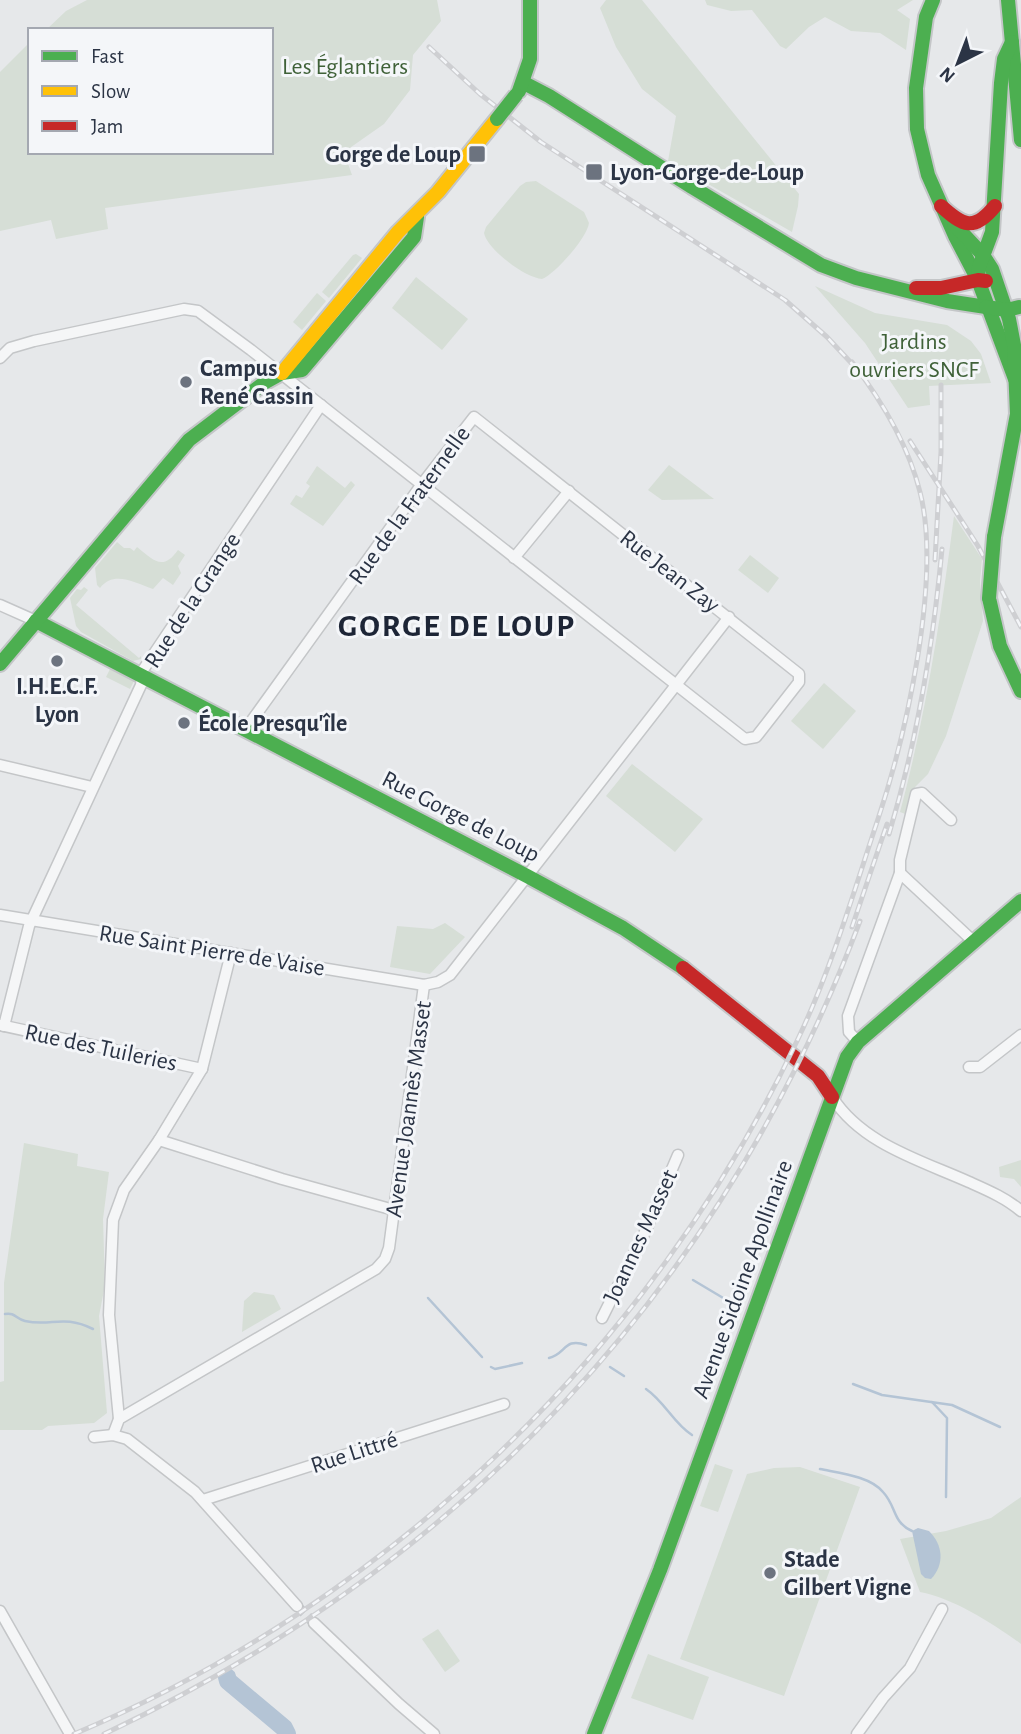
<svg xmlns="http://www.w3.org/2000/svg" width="1021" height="1734" viewBox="0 0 1021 1734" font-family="'Alegreya Sans',sans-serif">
<rect width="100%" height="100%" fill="#e6e8ea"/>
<g fill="#d6ded6">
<polygon points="87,0 437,0 441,21 413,55 410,90 384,124 344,152 352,175 105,208 108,229 56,239 51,220 0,231 0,72 30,42 30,152 271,152 271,30 46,30 66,11"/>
<polygon points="606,0 642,0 799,194 798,206 792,232 668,161 676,116 642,89 616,47 600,8"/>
<polygon points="705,0 913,0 897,10 910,19 906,50 880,33 851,31 825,17 809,27 786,49 780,46 752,10 731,11 707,5"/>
<path d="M536,181L584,212L589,223C587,238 555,274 542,279C525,278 487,249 484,233L486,227L520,186L526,182Z"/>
<polygon points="356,254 362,258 329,298 322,292 353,255"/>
<polygon points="416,277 468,319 442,350 392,308"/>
<polygon points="815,286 875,313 947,325 971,341 981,354 991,383 929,386 930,405 908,408 865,343"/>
<polygon points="317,293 326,301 302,330 293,322"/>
<polygon points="669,465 714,499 662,500 648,490"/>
<polygon points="317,466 345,488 351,481 355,485 323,526 290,504 296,495 302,498 310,486 306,483"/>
<path d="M954,516L982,559L980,582L983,621L946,736L928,774L915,787L908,815L900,812C926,715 941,616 954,516Z"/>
<path d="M117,542L124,548H130L134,551L137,547C154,561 163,571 178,550L185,555L178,566L181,573L173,585L163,578L153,589C135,583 114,570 100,588L97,585L95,568Z"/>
<polygon points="750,555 779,578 768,593 738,570"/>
<polygon points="84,587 88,590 76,605 139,658 141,656 141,659 133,661 81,632 76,626 70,598 77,589 81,590"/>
<polygon points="110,669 134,681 130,689 106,677"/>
<polygon points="824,683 856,711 823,749 791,721"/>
<polygon points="632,764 703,819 675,852 606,796"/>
<polygon points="445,923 465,937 430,974 390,967 397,926 433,929"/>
<polygon points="24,1143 78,1154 77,1166 109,1172 103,1219 105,1285 99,1316 107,1413 94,1423 48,1426 42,1430 0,1430 0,1382 4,1381 4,1283"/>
<polygon points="1021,1160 1021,1187 1014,1179 1000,1177 999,1167"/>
<polygon points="254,1292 274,1295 281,1309 242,1332 244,1301"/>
<polygon points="715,1464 733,1470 718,1512 700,1506"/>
<polygon points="800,1467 860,1487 784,1696 680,1659 747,1474 774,1468"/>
<path d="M1021,1497V1644C994,1624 953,1598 920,1592L900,1539L946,1531L991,1518Z"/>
<polygon points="438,1629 460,1661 445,1672 422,1639"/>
<polygon points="648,1654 709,1677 693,1720 631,1698"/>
</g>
<path fill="#b4c4d5" d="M918,1528L929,1531C943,1545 945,1564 931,1579L925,1578L921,1574L912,1531Z"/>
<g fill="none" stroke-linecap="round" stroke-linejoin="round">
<g stroke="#b4c4d5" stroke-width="2.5">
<polyline points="693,1280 740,1308"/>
<polyline points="428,1298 482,1357"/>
<path d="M5,1314C15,1312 16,1319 25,1321C52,1327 62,1314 93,1329"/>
<path d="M549,1358C566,1354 564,1337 586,1345"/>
<polyline points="491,1367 495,1369 522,1363"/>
<polyline points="610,1367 624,1376"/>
<polyline points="853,1384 882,1395 952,1405 1000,1427"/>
<path d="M646,1389C665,1402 674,1424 692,1435"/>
<polyline points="932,1402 947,1418 946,1497"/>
<path d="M820,1469C839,1473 870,1476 883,1492C897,1507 892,1522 912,1531"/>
</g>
<polyline stroke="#b4c4d5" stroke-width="18" points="227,1677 228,1681 284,1728 287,1734"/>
<polyline stroke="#c1c4c9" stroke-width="10" stroke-dasharray="10 5" stroke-linecap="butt" points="297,1606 314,1623"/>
<defs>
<g id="street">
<polyline points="0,358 10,348 34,341 184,309 198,311 251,350 745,739 756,737 799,682 799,674 474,417 422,484 245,730"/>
<polyline points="514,558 569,491"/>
<polyline points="0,605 36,621"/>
<polyline points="0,765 92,787"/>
<polyline points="900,873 973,941"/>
<polyline points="0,915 424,985 438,982 450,975 729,617"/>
<polyline points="0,1025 202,1069"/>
<polyline points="4,1026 29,926 141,685 143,670 321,405"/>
<polyline points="858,1042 849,1032 848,1016 900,873 900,860 916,794 922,793 951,820"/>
<polyline points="969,1067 980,1067 1021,1035"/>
<path d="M832,1097C862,1144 920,1160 969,1182C987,1190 1006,1198 1021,1211"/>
<polyline points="159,1140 282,1179 394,1210"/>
<polyline points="602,1318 646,1230 678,1155"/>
<polyline points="119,1419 109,1315 113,1220 124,1190 159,1140 202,1069 231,953"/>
<polyline points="113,1435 119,1419 376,1269 385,1259 389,1248 424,985"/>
<polyline points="94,1437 113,1435 127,1439 195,1492 297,1606"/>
<polyline points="203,1500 504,1404"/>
<polyline points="0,1611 70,1734"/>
<polyline points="314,1623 399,1704 434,1734"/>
<polyline points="857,1734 883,1698 910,1668 942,1609"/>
</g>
<g id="fast">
<polyline points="933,0 926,17 916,88 917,129 928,175 955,236 978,280 1015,379"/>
<polyline points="1008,0 1021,140"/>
<polyline points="524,83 549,96 692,187 821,265 856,278 947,301 986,307"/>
<polyline points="519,91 530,59 530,0"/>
<polyline points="954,224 983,255 992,269 1009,319 1014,345 1017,414 994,537"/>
<polyline points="978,280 979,267 992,232 1001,83 1004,59 1012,42"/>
<polyline points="986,307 1007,310 1019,307"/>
<polyline points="989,598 1000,646 1021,691"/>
<polyline points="36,621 527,876 623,928 683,968"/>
<polyline points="0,664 189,440 264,383 282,373 302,370 414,237 417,217"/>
<polyline points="594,1734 660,1570 847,1057 858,1042 1021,901"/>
</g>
<polyline id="slow" points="282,373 398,232 438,192 497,119"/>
<g id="jam">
<path d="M941,206C963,226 974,232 995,206"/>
<polyline points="916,288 941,288 978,280 986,281"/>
<polyline points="683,968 818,1076 832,1097"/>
</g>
</defs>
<use href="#street" stroke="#c4c6c8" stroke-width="13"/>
<use href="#fast" stroke="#c4c6c8" stroke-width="18"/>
<use href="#slow" stroke="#c4c6c8" stroke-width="18"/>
<use href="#jam" stroke="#c4c6c8" stroke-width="18"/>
<use href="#street" stroke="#f5f6f7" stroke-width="10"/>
<use href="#fast" stroke="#4caf50" stroke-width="14"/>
<use href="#slow" stroke="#ffc107" stroke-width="14"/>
<use href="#jam" stroke="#c62828" stroke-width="14"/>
<defs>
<g id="rail">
<polyline points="429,47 480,94 541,142 785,300 827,337 856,368"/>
<polyline points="910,441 978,546 1021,627"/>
<polyline points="935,560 941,452 941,385"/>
<path d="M889,834C917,741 933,646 942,549"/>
<polyline points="852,927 887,824"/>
<path d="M74,1734C388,1602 651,1349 797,1041C831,970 853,894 878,819C906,735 942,578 920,492C908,444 882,401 852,362"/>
<path d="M104,1734C460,1566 721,1290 860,921"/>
</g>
</defs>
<use href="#rail" stroke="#cecfd2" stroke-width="5"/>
<use href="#rail" stroke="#f4f6f9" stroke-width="2.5" stroke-dasharray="8" stroke-linecap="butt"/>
<defs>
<g id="fast-bridge">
<polyline points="497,119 516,95"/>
<polyline points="989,598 994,537"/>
</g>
</defs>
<use href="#fast-bridge" stroke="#c4c6c8" stroke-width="18" stroke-linecap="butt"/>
<use href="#fast-bridge" stroke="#4caf50" stroke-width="14"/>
</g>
<g fill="#6c737f" stroke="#f4f6f9" stroke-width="2.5">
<rect x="468" y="145" width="18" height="18" rx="3.5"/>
<rect x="585" y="163" width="18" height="18" rx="3.5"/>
<circle cx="186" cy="382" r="7"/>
<circle cx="57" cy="661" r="7"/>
<circle cx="184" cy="723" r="7"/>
<circle cx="770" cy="1573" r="7"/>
</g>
<g text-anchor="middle" stroke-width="6" stroke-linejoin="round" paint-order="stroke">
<g font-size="24" fill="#3f6138" stroke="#f4f6f9">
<text x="345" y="74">Les Églantiers</text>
<text x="914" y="349">Jardins<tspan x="914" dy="28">ouvriers SNCF</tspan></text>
</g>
<g font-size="24" font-weight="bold" fill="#2b3445" stroke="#f4f6f9" text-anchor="start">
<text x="461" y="162" text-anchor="end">Gorge de Loup</text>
<text x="610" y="180">Lyon-Gorge-de-Loup</text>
<text x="200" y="376">Campus<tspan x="200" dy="28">René Cassin</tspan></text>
<text x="57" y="694" text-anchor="middle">I.H.E.C.F.<tspan x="57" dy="28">Lyon</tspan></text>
<text x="198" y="731">École Presqu'île</text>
<text x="784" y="1567">Stade<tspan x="784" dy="28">Gilbert Vigne</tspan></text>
</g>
<g font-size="24" fill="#2b3445" stroke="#f4f6f9">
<text transform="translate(409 505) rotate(-54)" y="8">Rue de la Fraternelle</text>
<text transform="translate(670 571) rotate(38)" y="8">Rue Jean Zay</text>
<text transform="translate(192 600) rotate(-57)" y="8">Rue de la Grange</text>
<text transform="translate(461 816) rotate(27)" y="8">Rue Gorge de Loup</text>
<text transform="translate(212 950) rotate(9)" y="8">Rue Saint Pierre de Vaise</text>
<text transform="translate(101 1047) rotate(12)" y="8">Rue des Tuileries</text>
<text transform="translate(408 1109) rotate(-82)" y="8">Avenue Joannès Masset</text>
<text transform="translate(640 1236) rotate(-65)" y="8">Joannes Masset</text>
<text transform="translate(742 1279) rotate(-70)" y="8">Avenue Sidoine Apollinaire</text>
<text transform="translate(354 1452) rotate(-18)" y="8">Rue Littré</text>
</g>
<g font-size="32" font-weight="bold" letter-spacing="2" fill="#1d2536" stroke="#f4f6f9">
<text x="457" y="636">GORGE DE LOUP</text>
</g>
</g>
<rect x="28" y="28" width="245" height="126" fill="#f4f6f9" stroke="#a4a8b1" stroke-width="2"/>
<rect x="42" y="51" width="35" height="10" fill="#4caf50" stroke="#a4a8b1" stroke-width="2"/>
<text x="91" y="63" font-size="21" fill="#2b3445">Fast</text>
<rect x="42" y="86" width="35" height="10" fill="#ffc107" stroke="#a4a8b1" stroke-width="2"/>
<text x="91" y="98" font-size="21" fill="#2b3445">Slow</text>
<rect x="42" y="121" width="35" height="10" fill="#c62828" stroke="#a4a8b1" stroke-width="2"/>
<text x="91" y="133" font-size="21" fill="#2b3445">Jam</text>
<g transform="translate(958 63) rotate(222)" stroke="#f4f6f9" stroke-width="5" paint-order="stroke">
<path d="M0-5L12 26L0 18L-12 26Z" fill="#2b3445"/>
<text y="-10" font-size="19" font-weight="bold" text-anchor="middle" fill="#2b3445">N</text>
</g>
</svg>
